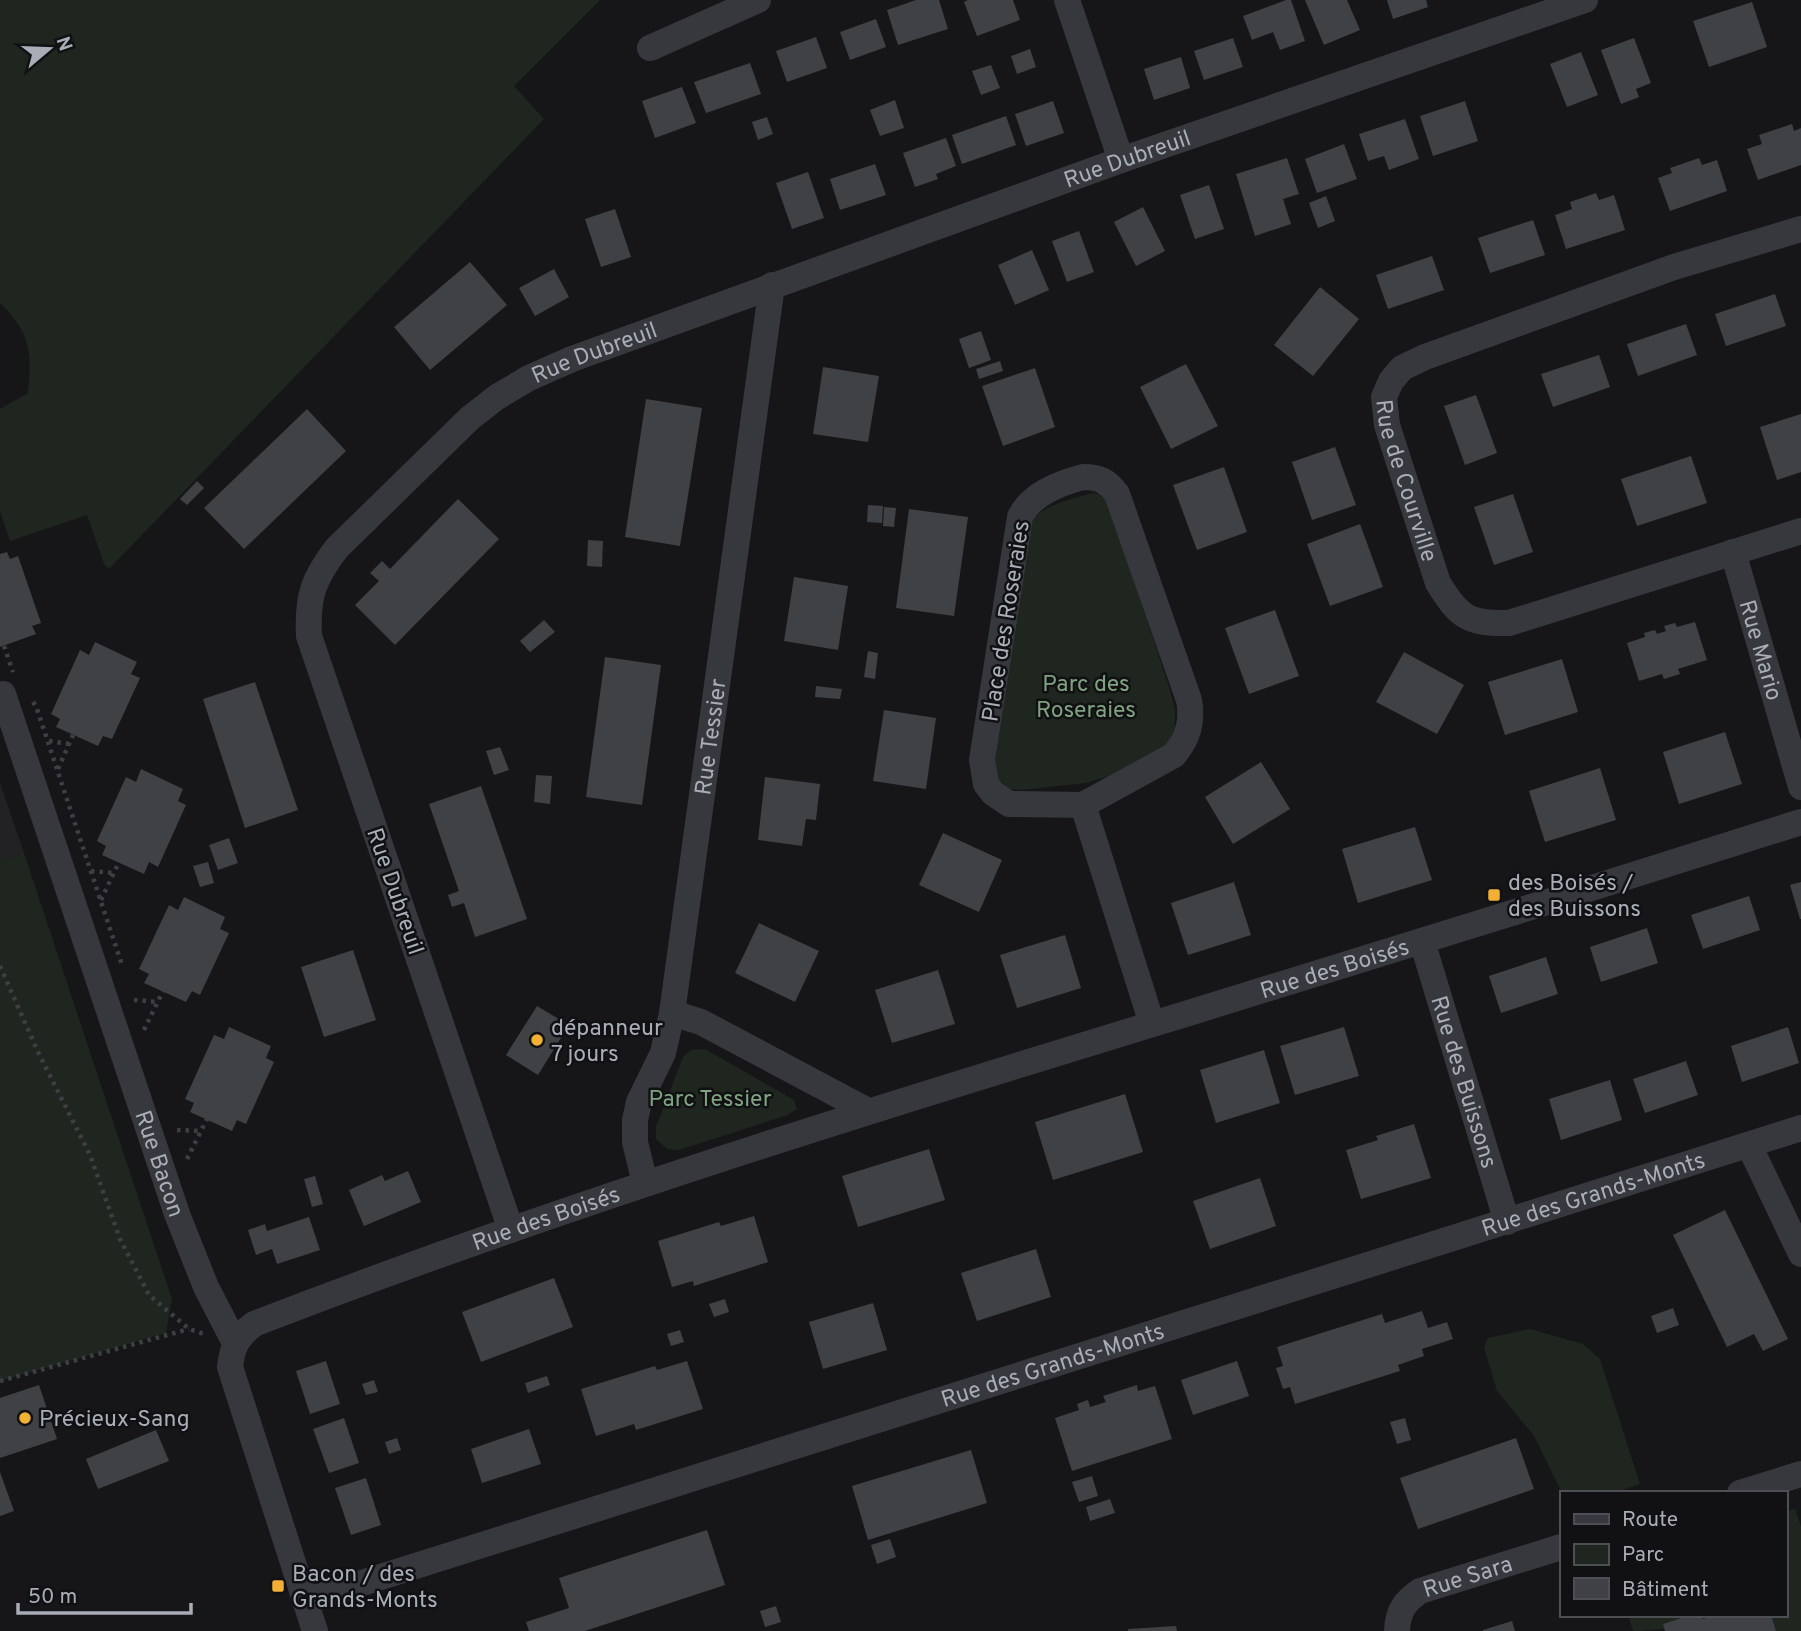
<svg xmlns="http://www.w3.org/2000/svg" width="1801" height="1631" viewBox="0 0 1801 1631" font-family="Overpass,sans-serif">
<rect width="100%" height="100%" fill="#161618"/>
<polygon fill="#222225" points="0,783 24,853 0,861"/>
<g fill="#1e261f">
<path d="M0,0H600L514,86L544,119L109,569L104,564L87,515L10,541L0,511V409L28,393C32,353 31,333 0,303Z"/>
<path d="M1093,493L1098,494L1108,501L1169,687L1175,709V728L1167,744L1109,776L1086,783L1022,790L1010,789L998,779L995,763L1028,537C1030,531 1031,525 1033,520C1040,506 1078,497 1093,493Z"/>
<polygon points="24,853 172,1299 166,1333 0,1381 0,861"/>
<polygon points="705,1049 794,1100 797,1109 788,1115 679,1150 667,1149 656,1139 656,1127 683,1057 691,1050"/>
<polygon points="1530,1329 1583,1344 1600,1359 1640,1484 1614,1493 1562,1493 1534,1436 1497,1391 1484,1347 1488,1338"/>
<polygon points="1795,1509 1801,1526 1801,1631 1776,1631 1771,1615 1785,1615 1785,1512"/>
<polygon points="1628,1615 1690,1615 1663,1624 1665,1629 1633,1631"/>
</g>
<g fill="#404145">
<polygon points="916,0 939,0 948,29 898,45 887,10"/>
<polygon points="968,0 1013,0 1020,20 977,36 964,2"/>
<polygon points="1286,0 1291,0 1305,41 1280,50 1273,32 1252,40 1243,16"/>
<polygon points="1305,0 1347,0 1360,30 1324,45"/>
<polygon points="1387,0 1426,0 1428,7 1393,19"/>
<polygon points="1752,2 1767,47 1709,67 1693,21"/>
<polygon points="876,19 886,47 850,60 840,32"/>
<polygon points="816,37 827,68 787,82 776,51"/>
<polygon points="1233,38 1243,67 1204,80 1194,51"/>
<polygon points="1634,38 1651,83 1636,89 1639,97 1621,104 1601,50"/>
<polygon points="1030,49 1036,67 1017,74 1011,56"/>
<polygon points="1581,52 1598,95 1567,107 1550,64"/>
<polygon points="1181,57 1190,88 1154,100 1144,69"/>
<polygon points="750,63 761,94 706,113 694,82"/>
<polygon points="991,65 1000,88 981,95 972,71"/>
<polygon points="682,87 696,123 655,138 642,101"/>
<polygon points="895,100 904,128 880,136 870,110"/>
<polygon points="1053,101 1064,133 1026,146 1015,114"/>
<polygon points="1465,101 1478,141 1433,156 1420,116"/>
<polygon points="1006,116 1016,145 962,164 952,135"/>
<polygon points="767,117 773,134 758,140 752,122"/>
<polygon points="1405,119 1419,159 1389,170 1384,156 1368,161 1359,134"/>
<polygon points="1792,124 1794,131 1801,128 1801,165 1758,180 1747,149 1762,144 1759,135"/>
<polygon points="946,138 956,166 936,174 938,179 915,187 903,153"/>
<polygon points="1344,144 1357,179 1317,193 1305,159"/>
<polygon points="1287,158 1299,194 1283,199 1291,224 1255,236 1236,174"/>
<polygon points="1699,158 1702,165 1717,160 1727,191 1670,211 1658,178 1672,173 1670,168"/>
<polygon points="875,164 886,195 840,210 830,179"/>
<polygon points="808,172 824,218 792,229 776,183"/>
<polygon points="1209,185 1224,229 1195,239 1180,195"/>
<polygon points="1596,193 1599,200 1614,195 1625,230 1566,249 1555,215 1572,209 1570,202"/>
<polygon points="1326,196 1335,221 1318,228 1309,203"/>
<polygon points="1143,207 1165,251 1136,266 1114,222"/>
<polygon points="615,209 631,257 601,267 585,219"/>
<polygon points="1533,220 1545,255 1490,273 1478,238"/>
<polygon points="1079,231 1094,272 1067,282 1052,241"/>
<polygon points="1032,250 1049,290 1015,305 998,265"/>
<polygon points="1432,256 1444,290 1388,309 1376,275"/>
<polygon points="470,262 507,305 430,370 394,327"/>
<polygon points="554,269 569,297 535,316 519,288"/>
<polygon points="1320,287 1359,319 1313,376 1274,345"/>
<polygon points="1775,294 1786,326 1726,346 1715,314"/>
<polygon points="1686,324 1697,355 1638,376 1627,344"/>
<polygon points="981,331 991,360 969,368 959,339"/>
<polygon points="1599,355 1610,387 1553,407 1541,374"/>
<polygon points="1000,361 1003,371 979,379 976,369"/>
<polygon points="1186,364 1218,426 1171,449 1140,387"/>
<polygon points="823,367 879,376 868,442 813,434"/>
<polygon points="1035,368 1055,427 1003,446 982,386"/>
<polygon points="1476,395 1497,453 1465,465 1444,406"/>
<polygon points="646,399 702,408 680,546 625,537"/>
<polygon points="307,409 346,451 244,549 204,508"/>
<polygon points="1801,414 1801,472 1777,480 1760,427"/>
<polygon points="1335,447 1356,505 1312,520 1292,462"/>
<polygon points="1691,456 1707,503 1637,526 1621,479"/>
<polygon points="1224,467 1247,532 1197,550 1173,485"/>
<polygon points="197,481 204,488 187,505 180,499"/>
<polygon points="1513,494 1533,552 1494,565 1474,507"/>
<polygon points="458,499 499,539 395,645 355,605 379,581 370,573 382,561 390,569"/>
<polygon points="868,505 883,506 882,523 867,522"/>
<polygon points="884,507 896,508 894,527 883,526"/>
<polygon points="909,509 968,517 954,616 896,608"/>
<polygon points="1360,524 1383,587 1330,606 1307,544"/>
<polygon points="588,540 603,541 602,567 587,566"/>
<polygon points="7,552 10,559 18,556 41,623 32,626 36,634 0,647 0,554"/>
<polygon points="794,577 848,586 838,650 784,641"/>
<polygon points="1275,610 1299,676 1249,694 1225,628"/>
<polygon points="544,620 555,632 530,652 520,641"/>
<polygon points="1695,622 1707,660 1678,669 1680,674 1664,679 1662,674 1639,681 1627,643 1645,637 1644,633 1655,630 1657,634 1666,631 1664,626 1675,623 1677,627"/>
<polygon points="95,642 137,662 131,674 140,678 112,739 103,736 98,746 56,727 60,719 51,714 80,650 89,655"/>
<polygon points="868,651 878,653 875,679 864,677"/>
<polygon points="1404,652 1464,685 1437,734 1376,702"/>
<polygon points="605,657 661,665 642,805 586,797"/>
<polygon points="1562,659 1578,712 1505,735 1488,682"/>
<polygon points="255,682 298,810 245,828 203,699"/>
<polygon points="816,686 842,689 840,699 815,697"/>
<polygon points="884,710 936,718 926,789 873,781"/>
<polygon points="1725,732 1742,784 1679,804 1663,752"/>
<polygon points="500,747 509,770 494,775 486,751"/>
<polygon points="1261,762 1290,809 1233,844 1205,797"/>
<polygon points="1600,768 1616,820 1545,842 1529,791"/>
<polygon points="141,769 183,789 178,801 186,805 158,867 149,862 144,874 102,855 106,846 97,841 126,777 136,782"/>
<polygon points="536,775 552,776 550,804 534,802"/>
<polygon points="765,777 820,784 816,820 806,819 802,846 758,840"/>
<polygon points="481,786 527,919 475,937 464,903 452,907 448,895 459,891 429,804"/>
<polygon points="1415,827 1432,880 1358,903 1342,849"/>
<polygon points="943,833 1002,860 979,912 919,885"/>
<polygon points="229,838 238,863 218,870 209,845"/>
<polygon points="208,862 214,883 200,887 193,866"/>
<polygon points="1234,882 1251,935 1188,955 1171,903"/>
<polygon points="1801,882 1801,919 1800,919 1790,885"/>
<polygon points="1749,896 1760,930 1703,949 1691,915"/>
<polygon points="184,897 225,917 220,929 229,933 200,995 192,991 186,1002 144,983 149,974 139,969 169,905 178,910"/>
<polygon points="759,923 819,951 795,1002 735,973"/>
<polygon points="1647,928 1658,963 1601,982 1590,947"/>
<polygon points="1065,935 1081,988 1017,1008 1000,955"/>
<polygon points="353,950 376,1020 324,1037 301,967"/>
<polygon points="1546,957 1558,994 1501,1013 1489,976"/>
<polygon points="938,970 955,1024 892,1043 875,990"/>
<polygon points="537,1006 569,1025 538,1075 506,1055"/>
<polygon points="229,1027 271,1046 266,1058 274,1062 246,1124 237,1120 232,1131 190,1112 194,1103 185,1099 214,1035 224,1039"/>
<polygon points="1344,1027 1359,1076 1295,1095 1280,1046"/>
<polygon points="1788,1027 1799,1063 1742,1082 1731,1046"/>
<polygon points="1264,1050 1280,1103 1216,1123 1200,1070"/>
<polygon points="1686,1061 1698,1095 1645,1113 1633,1079"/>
<polygon points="1610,1080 1622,1120 1561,1140 1549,1099"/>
<polygon points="1125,1094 1143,1152 1053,1180 1035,1122"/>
<polygon points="1414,1124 1431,1178 1361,1199 1346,1150 1378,1140 1376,1136"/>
<polygon points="929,1149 945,1200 858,1227 842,1176"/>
<polygon points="408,1171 421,1202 364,1226 349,1190 382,1175 385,1181"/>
<polygon points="315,1176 323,1204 312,1207 304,1179"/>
<polygon points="1260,1178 1276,1226 1210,1249 1193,1201"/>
<polygon points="1725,1210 1788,1339 1763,1351 1754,1334 1727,1347 1673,1235"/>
<polygon points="754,1216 768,1262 694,1286 693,1281 672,1287 658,1241 719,1222 721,1226"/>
<polygon points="309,1217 320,1250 277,1264 272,1249 256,1255 248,1230 265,1224 267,1231"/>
<polygon points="1036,1249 1051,1297 977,1321 961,1273"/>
<polygon points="554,1278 573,1327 481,1362 462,1312"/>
<polygon points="725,1299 729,1312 714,1317 709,1304"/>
<polygon points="873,1303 887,1350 823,1369 809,1322"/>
<polygon points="1673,1308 1679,1325 1657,1333 1651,1316"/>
<polygon points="1422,1311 1428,1328 1447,1322 1453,1339 1422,1349 1424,1356 1398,1365 1400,1371 1295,1404 1290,1387 1283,1389 1276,1368 1283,1366 1277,1347 1382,1314 1385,1323"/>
<polygon points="680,1330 684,1342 671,1346 667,1334"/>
<polygon points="326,1361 340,1404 310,1414 296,1371"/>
<polygon points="687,1361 703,1409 636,1430 634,1424 596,1436 581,1389 655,1366 657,1370"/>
<polygon points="1237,1361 1249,1396 1193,1415 1181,1380"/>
<polygon points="547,1376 550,1385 528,1393 525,1383"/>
<polygon points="374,1380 378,1392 366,1395 362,1384"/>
<polygon points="39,1385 57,1439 0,1458 0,1398"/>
<polygon points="1137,1385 1138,1391 1155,1386 1172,1439 1072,1471 1055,1418 1079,1410 1077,1404 1088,1400 1090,1407 1106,1402 1103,1396"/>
<polygon points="344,1418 359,1463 329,1473 313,1429"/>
<polygon points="1405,1418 1411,1440 1397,1444 1390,1422"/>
<polygon points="529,1429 541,1464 482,1483 471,1449"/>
<polygon points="156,1430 169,1461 98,1489 86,1459"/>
<polygon points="397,1438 401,1450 389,1454 385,1442"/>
<polygon points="1516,1438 1534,1489 1418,1529 1400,1478"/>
<polygon points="971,1450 987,1503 868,1540 852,1486"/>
<polygon points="0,1472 14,1511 0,1516"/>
<polygon points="1092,1476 1098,1496 1079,1502 1072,1482"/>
<polygon points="366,1478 381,1525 351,1535 335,1488"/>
<polygon points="1110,1499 1115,1513 1090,1521 1086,1507"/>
<polygon points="707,1530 725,1585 585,1631 529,1631 526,1622 569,1608 559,1578"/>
<polygon points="890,1539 896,1557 877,1564 871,1545"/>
<polygon points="776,1606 781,1622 765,1627 760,1611"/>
<polygon points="1690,1615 1702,1615 1703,1619 1716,1615 1771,1615 1776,1631 1665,1631 1663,1624"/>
<polygon points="1512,1621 1515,1631 1483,1631 1483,1630"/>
<polygon points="1176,1626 1177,1631 1128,1631 1128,1629"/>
</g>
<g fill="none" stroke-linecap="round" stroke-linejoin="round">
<g stroke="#3d3f44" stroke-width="4.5" stroke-dasharray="3.5 5" stroke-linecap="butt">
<polyline points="4,646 13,672"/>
<polyline points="33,702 36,706 122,965"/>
<polyline points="49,741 69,744"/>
<polyline points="58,769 73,735"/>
<polyline points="91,871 114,873"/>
<polyline points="101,900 119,862"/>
<polyline points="0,966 38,1052 90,1155 120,1239 149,1295 189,1329 204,1334"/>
<polyline points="134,1000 158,1002"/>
<polyline points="144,1030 163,991"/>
<polyline points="177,1130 202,1131"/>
<polyline points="187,1159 207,1119"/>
<polyline points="0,1381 189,1329"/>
</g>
<g stroke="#37383d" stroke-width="26">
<polyline points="1067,0 1121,160"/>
<polyline points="650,48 758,0"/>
<path id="s1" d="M1801,229L1674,267L1425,357L1402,368L1391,381L1384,397L1387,425L1438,583C1459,617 1468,624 1509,623L1801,531"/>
<path d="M1083,477C1100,477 1107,481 1117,494L1189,700C1193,722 1188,738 1174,755L1083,805L1009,804L993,793L986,784L982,760L1020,517C1030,495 1060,483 1083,477Z"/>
<path id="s2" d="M1733,552L1801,787"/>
<path id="s3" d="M3,694L177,1214L206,1287L235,1343"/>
<polyline points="1083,805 1152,1024"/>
<path id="s4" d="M1422,941L1507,1222"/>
<polyline points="672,1013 701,1022 868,1111"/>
<polyline points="1749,1145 1801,1254"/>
<path id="s5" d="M645,1183L635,1142V1120L639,1102L663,1053L672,1013L772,285"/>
<path id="s6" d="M511,1230L309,636C307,597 313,579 337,548L470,418L497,397L529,378L572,359L1121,160L1585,0"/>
<polyline points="1740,1493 1801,1474"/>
<path id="s7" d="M305,1601L1801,1128"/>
<path id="s8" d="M315,1631L230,1367C232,1347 238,1336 254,1324C561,1205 877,1108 1192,1012C1396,950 1598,886 1801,822"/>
<path id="s9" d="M1397,1631C1398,1611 1404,1602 1420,1591L1561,1547"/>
</g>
</g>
<g fill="#f2b134" stroke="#111113" stroke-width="2.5">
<rect x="1487" y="888" width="14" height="14" rx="3.5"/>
<circle cx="537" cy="1040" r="7"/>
<circle cx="25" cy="1418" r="7"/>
<rect x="271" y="1579" width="14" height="14" rx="3.5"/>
</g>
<g text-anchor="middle" stroke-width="5" stroke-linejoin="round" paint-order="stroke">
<g font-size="23" fill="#a8adb8" stroke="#111113">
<text dy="8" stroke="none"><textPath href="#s6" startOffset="1617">Rue Dubreuil</textPath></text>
<text dy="8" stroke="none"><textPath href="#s6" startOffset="1050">Rue Dubreuil</textPath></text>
<text dy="8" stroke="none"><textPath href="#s1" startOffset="544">Rue de Courville</textPath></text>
<text transform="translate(1005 621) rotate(-81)" y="8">Place des Roseraies</text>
<text dy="8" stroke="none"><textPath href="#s2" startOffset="102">Rue Mario</textPath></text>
<text dy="8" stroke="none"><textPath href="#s5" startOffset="457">Rue Tessier</textPath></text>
<text transform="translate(396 891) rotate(71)" y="8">Rue Dubreuil</text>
<text dy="8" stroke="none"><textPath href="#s8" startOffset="1466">Rue des Boisés</textPath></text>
<text dy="8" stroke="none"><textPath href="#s4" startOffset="147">Rue des Buissons</textPath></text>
<text dy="8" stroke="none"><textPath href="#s3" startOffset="495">Rue Bacon</textPath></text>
<text dy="8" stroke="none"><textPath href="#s7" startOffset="1351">Rue des Grands-Monts</textPath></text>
<text dy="8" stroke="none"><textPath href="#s8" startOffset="639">Rue des Boisés</textPath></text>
<text dy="8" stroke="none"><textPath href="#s7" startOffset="784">Rue des Grands-Monts</textPath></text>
<text dy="8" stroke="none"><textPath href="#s9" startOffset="98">Rue Sara</textPath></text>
</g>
<g font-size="23" fill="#7fa381" stroke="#111113">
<text x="1086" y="691">Parc des<tspan x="1086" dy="26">Roseraies</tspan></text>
<text x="710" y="1106">Parc Tessier</text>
</g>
<g font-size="23" fill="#a8adb8" stroke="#111113" text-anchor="start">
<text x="1508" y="890">des Boisés /<tspan x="1508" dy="26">des Buissons</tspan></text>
<text x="551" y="1035">dépanneur<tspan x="551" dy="26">7 jours</tspan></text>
<text x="39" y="1426">Précieux-Sang</text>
<text x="292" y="1581">Bacon / des<tspan x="292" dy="26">Grands-Monts</tspan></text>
</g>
</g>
<rect x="1560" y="1491" width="228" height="126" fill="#111113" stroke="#4d4f55" stroke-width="2"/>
<rect x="1574" y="1514" width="35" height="10" fill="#37383d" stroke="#4d4f55" stroke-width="2"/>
<text x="1622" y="1526" font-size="21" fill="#a8adb8">Route</text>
<rect x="1574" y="1544" width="35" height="21" fill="#1e261f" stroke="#4d4f55" stroke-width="2"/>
<text x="1622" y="1561" font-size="21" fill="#a8adb8">Parc</text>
<rect x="1574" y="1578" width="35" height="21" fill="#404145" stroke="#4d4f55" stroke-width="2"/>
<text x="1622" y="1596" font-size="21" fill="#a8adb8">Bâtiment</text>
<g transform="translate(49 49) rotate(71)" stroke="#111113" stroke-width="5" paint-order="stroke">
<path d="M0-5L12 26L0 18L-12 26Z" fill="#a8adb8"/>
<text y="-10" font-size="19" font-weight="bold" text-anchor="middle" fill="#a8adb8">N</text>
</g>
<path d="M18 1603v10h173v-10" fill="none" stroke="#a8adb8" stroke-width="3.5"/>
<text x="28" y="1603" font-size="21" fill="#a8adb8" stroke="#111113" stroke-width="5" paint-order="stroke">50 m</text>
</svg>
